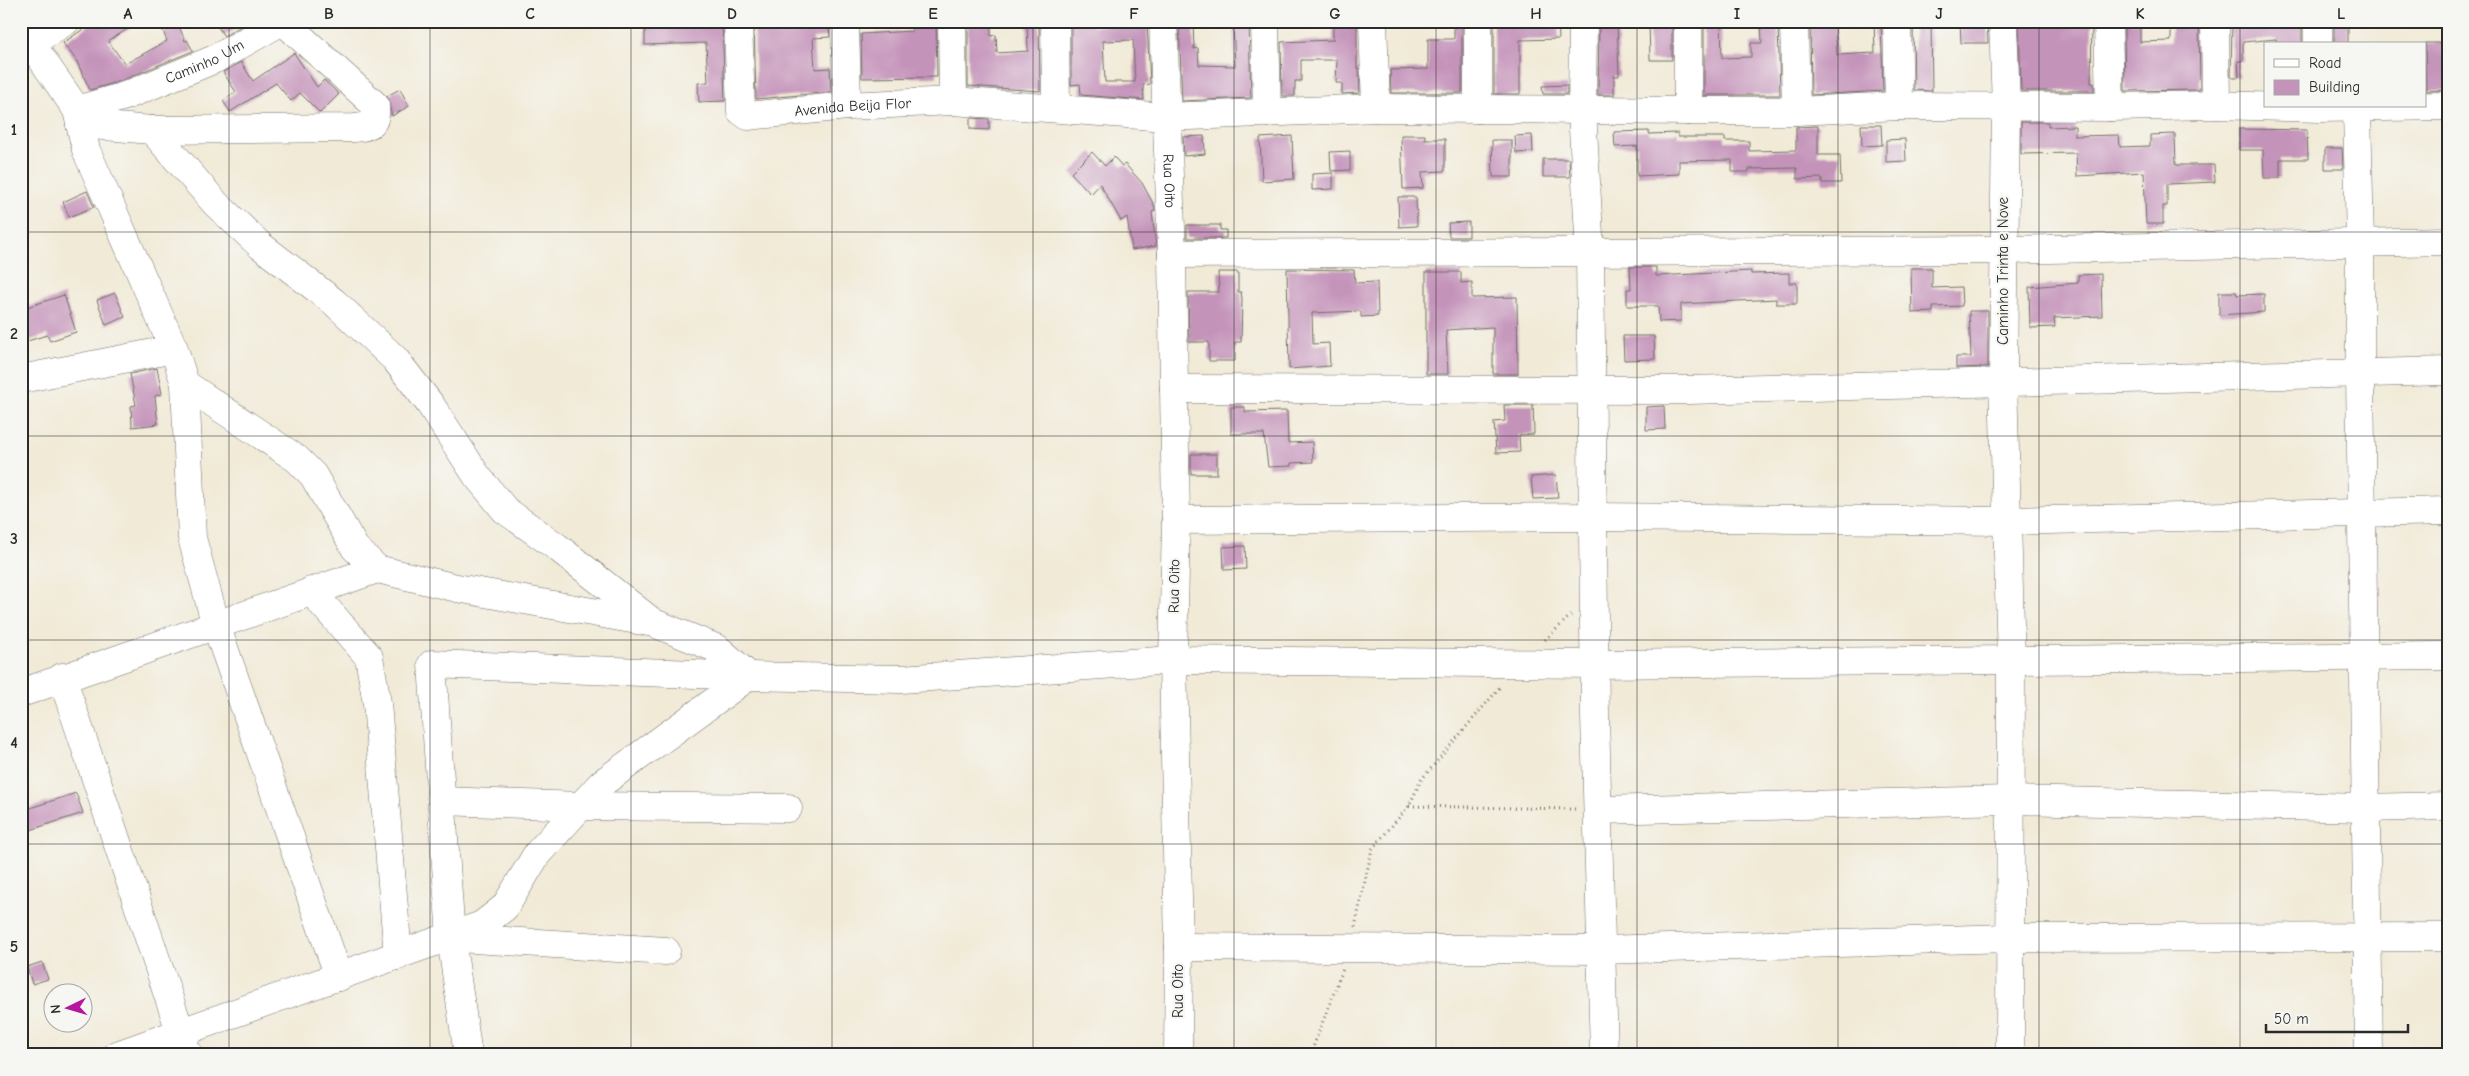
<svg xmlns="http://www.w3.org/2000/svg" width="2469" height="1076" viewBox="0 0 2469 1076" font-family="'Comic Neue',sans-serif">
<rect width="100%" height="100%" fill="#f6f6f2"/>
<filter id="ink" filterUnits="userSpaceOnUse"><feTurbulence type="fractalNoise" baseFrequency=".02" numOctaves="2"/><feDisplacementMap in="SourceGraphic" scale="10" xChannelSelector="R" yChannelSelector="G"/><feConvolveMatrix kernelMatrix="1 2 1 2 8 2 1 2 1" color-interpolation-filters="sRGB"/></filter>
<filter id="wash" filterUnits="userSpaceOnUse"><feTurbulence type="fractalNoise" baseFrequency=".0096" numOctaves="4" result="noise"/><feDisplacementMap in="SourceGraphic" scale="20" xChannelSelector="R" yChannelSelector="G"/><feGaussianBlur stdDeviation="1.12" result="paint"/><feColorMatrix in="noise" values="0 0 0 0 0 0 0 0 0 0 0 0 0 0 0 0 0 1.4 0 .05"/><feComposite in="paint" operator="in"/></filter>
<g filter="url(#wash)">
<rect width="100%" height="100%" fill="#f1ead7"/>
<g id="blocks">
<g fill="#c493ba" fill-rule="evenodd">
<polygon points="95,21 141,21 108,41 125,64 167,41 159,21 177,21 185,41 187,40 193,51 120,81 90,90 76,60 63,43"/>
<polygon points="214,21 250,21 224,36"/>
<polygon points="645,21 722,21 725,101 699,102 698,83 708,82 706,43 645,45"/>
<polygon points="754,21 828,21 830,37 813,38 815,69 830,68 831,92 756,99"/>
<polygon points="911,21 936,21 937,77 862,78 861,34 912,31"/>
<polygon points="968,21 991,21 991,36 996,35 997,53 1028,51 1027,21 1039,21 1040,91 968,86"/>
<path d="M1071,21H1093V26L1147,23L1150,84L1143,85L1144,100L1081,95L1080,84L1071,85ZM1133,40L1135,82H1105L1103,41Z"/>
<polygon points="1179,21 1193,21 1194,49 1198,48 1199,65 1235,66 1233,23 1249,23 1251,98 1182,101"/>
<polygon points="1333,21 1357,21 1357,68 1359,68 1360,93 1342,94 1342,83 1336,83 1337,60 1301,60 1301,81 1295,81 1295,96 1282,96 1281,42 1333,40"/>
<polygon points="1454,21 1462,21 1462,93 1391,93 1390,70 1428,69 1428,39 1454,39"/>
<polygon points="1494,21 1558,21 1559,39 1520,40 1520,94 1494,94"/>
<polygon points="1599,21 1617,21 1619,76 1614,76 1614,95 1598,95"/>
<polygon points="1649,21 1672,21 1672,60 1650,60"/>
<polygon points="1721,21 1722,58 1751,57 1751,43 1762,43 1761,21 1778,21 1780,95 1704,95 1704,22"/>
<polygon points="1810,21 1835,21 1837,55 1875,53 1874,21 1881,21 1883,91 1811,95"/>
<polygon points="1913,21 1931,21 1932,91 1914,90"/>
<polygon points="1960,21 1987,21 1988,43 1961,43"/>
<polygon points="2019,21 2092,21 2091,83 2094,83 2094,91 2021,91"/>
<polygon points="2199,21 2200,90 2125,91 2124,22 2140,22 2140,42 2171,41 2171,22"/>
<polygon points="2232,21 2302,21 2302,44 2276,44 2276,39 2243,42 2243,61 2238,61 2239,77 2231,77"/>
<rect x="2334" y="21" width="14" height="23"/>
<polygon points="2425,43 2448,43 2448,90 2426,91"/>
<polygon points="294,53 317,87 324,80 339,94 320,113 300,93 291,101 276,83 230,112 223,101 236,92 223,72 241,62 253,81"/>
<polygon points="1567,85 1567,94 1543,94 1542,86"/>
<polygon points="400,89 409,106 392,116 387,96"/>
<polygon points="970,118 989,119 989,130 970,129"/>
<polygon points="2021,122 2048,122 2048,127 2075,126 2075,136 2119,135 2120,147 2150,146 2150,135 2175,134 2176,165 2214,165 2215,182 2167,184 2167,206 2163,206 2163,224 2146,224 2144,172 2077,176 2076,153 2021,154"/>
<polygon points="1861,125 1881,125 1882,145 1862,146"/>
<polygon points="1818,126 1818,155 1840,155 1841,183 1822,183 1822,178 1797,179 1797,168 1749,169 1749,172 1732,172 1732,160 1679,161 1679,174 1637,176 1637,146 1615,147 1614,132 1649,131 1649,134 1678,133 1678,137 1725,137 1725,141 1749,141 1749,151 1796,150 1796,127"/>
<polygon points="2239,129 2307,130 2308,159 2280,159 2280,178 2264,178 2263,150 2239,150"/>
<polygon points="1401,135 1425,135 1425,139 1445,139 1445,171 1422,172 1423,188 1403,189"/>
<polygon points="1532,135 1533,152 1516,153 1515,136"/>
<polygon points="1204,136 1205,154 1184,156 1183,137"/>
<polygon points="1292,136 1294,179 1262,181 1260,138"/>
<polygon points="1905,139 1906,161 1886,162 1886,140"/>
<polygon points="1492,140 1512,140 1512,177 1493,177"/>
<polygon points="2325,148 2342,148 2343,169 2325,169"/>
<polygon points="1350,151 1350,170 1331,171 1330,152"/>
<polygon points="1092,152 1105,166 1114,157 1122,166 1125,164 1142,183 1154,205 1155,211 1152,212 1156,246 1132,250 1127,217 1121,221 1100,184 1091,194 1071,173"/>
<polygon points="1543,159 1569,159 1570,177 1543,177"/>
<polygon points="1333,173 1333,189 1312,190 1312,174"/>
<polygon points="87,191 94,207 69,217 63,202"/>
<polygon points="1398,197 1416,197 1417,226 1399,227"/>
<polygon points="1469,222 1469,237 1449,237 1448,223"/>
<polygon points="1187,225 1220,225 1220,230 1226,230 1226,238 1187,238"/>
<polygon points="1630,267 1656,267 1656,276 1751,271 1751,274 1789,273 1789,283 1797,283 1797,304 1776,304 1776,299 1681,304 1681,321 1659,322 1658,306 1627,306 1627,289 1631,289"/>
<polygon points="1911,268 1932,268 1932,288 1961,287 1962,306 1933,307 1933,312 1912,313"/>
<polygon points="1287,269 1354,270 1355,283 1377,282 1378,316 1361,317 1361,311 1312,313 1313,344 1329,343 1330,366 1289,369"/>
<polygon points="1218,272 1238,272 1238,292 1241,292 1242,299 1241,342 1235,342 1235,361 1209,361 1209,342 1189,342 1188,292 1219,292"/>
<polygon points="1426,272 1461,272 1461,283 1472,282 1472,298 1517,297 1518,374 1493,374 1493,327 1446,330 1448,374 1426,374"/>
<polygon points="2101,274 2102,316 2054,318 2055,327 2030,328 2029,287 2078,283 2078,275"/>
<polygon points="2219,292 2236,292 2237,295 2264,294 2264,312 2219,315"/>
<polygon points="115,293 125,317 106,325 97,300"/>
<polygon points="64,295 76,332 50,341 47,335 21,343 21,309"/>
<polygon points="1969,311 1988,311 1988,367 1956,368 1956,357 1971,357"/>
<polygon points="1623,336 1654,336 1655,359 1624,360"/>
<polygon points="157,368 162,394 155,396 158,424 132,427 131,406 136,405 130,374"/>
<polygon points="1504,405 1533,405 1534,434 1519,435 1520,452 1496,453 1494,422 1505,421"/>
<polygon points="1664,406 1665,429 1646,430 1646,407"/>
<polygon points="1231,407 1245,407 1245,412 1287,411 1288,443 1312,442 1313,462 1291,463 1291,466 1268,467 1264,434 1231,434"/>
<rect x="1191" y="454" width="26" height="20"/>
<polygon points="1556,475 1558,498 1533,499 1531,477"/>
<polygon points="1245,546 1246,569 1224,570 1223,547"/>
<polygon points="76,793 83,813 21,833 21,811"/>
<polygon points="42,962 48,979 32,984 27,967"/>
</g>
</g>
</g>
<g filter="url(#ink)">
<use href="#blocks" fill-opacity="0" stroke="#706e67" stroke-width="1"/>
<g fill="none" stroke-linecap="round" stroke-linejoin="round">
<defs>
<g id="minor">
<path id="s1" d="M738,21L741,111L748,116L847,106L953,101L1166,117L1376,108L1688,111H1796L1899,106L2110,107L2216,105L2319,108L2448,106"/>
<polyline points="845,21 847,106"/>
<polyline points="952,21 953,101"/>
<polyline points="1055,21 1056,108"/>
<path id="s2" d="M1163,21L1172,254L1176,520L1173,660L1179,947L1178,1055"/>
<polyline points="1265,21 1267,113"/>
<polyline points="1373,21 1376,108"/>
<polyline points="1478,21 1478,109"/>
<polyline points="1583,21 1582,111 1590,253 1595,715 1604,1055"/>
<polyline points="1794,21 1796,111"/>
<polyline points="1897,21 1899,106"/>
<polyline points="2003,21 2006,107 2003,381 2011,660 2010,1055"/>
<polyline points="2108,21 2110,107"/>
<polyline points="2215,21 2216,105"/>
<polyline points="2318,21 2318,44"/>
<path id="s3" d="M21,29L77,110L125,96L215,59L282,21"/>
<polyline points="21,49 66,21"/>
<polyline points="2357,108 2360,243 2360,373 2369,1055"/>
<polyline points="77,110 86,150 174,349 185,384 192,538 216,625 339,977"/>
<polyline points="1688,111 1688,21"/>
<path d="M80,124L152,130L354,128C371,127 377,123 375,105L283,21"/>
<polyline points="152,130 216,204 261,246 334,302 395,359 430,404 477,476 505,510 557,547 651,621"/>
<polyline points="1172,254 2003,250 2448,241"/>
<polyline points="21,379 174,349"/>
<polyline points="185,384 297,459 313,475 355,548 377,569"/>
<polyline points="1174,389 1688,390 2448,371"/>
<polyline points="1176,520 1593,517 2007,521 2448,511"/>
<polyline points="311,591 369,657 377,703 398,956"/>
<polyline points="62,677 188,1055"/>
<polyline points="21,693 377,569 457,588 654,623 718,649 749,676"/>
<polyline points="442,801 582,806 788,808"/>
<polyline points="1598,810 2010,800 2365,808 2448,806"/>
<polyline points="458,938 666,951"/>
<polyline points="1179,947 1601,950 2010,938 2448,937"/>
<polyline points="117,1055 482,925 505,907 537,854 602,783 749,676 901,679 1173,660 1595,664 2448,656"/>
<polyline points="468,1055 451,938 432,664 749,676"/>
</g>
</defs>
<use href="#minor" stroke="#706e67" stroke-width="29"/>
<g stroke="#706e67" stroke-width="3" stroke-dasharray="1 4" stroke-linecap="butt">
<polyline points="1545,640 1571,615"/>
<polyline points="1409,806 1575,809"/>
<polyline points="1355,927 1372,849 1409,806 1421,780 1501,686"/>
<polyline points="1310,1055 1343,969"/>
</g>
<use href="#minor" stroke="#fff" stroke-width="28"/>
</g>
</g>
<path fill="none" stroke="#2b2b2b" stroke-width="1" stroke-opacity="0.55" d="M229,21V1055M430,21V1055M631,21V1055M832,21V1055M1033,21V1055M1234,21V1055M1436,21V1055M1637,21V1055M1838,21V1055M2039,21V1055M2240,21V1055M21,232H2448M21,436H2448M21,640H2448M21,844H2448"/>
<g text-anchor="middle" stroke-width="4.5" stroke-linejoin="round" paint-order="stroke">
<g font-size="15" fill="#2b2b2b" stroke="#f6f6f2">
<text dy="5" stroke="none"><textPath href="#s3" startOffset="235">Caminho Um</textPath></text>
<text dy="5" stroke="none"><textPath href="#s1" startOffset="204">Avenida Beija Flor</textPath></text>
<text dy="5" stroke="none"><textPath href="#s2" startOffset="160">Rua Oito</textPath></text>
<text transform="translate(2003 271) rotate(-90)" y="5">Caminho Trinta e Nove</text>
<text transform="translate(1174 586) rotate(-89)" y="5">Rua Oito</text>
<text transform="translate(1178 991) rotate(-90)" y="5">Rua Oito</text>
</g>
</g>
<rect width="2469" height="1076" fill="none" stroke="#f6f6f2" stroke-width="55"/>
<rect x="2264" y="42" width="162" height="65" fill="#f6f6f2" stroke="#a5a5a2"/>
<rect x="2274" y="59" width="25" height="8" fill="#ffffff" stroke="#a5a5a2"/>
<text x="2309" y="68" font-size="15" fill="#2b2b2b">Road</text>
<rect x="2274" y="80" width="25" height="15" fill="#c493ba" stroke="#a5a5a2"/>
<text x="2309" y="92" font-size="15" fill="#2b2b2b">Building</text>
<g transform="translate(68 1008) rotate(265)"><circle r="24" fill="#f6f6f2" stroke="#a5a5a2"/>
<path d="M0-4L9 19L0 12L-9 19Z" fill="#b5179e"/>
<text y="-8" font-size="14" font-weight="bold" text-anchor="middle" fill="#2b2b2b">N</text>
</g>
<path d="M2266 1024v8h142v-8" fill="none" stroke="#2b2b2b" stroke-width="2.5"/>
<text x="2274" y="1024" font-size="15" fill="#2b2b2b" stroke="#f6f6f2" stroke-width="4" paint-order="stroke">50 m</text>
<rect x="28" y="28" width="2414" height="1020" fill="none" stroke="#2b2b2b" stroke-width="2"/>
<g font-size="16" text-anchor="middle" font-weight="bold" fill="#2b2b2b">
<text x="128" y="19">A</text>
<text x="329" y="19">B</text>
<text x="530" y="19">C</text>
<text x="732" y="19">D</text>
<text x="933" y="19">E</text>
<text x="1134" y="19">F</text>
<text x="1335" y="19">G</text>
<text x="1536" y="19">H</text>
<text x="1737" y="19">I</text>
<text x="1939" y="19">J</text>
<text x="2140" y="19">K</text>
<text x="2341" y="19">L</text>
<text x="14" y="135">1</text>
<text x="14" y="339">2</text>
<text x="14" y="544">3</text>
<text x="14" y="748">4</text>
<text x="14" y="952">5</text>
</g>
</svg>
